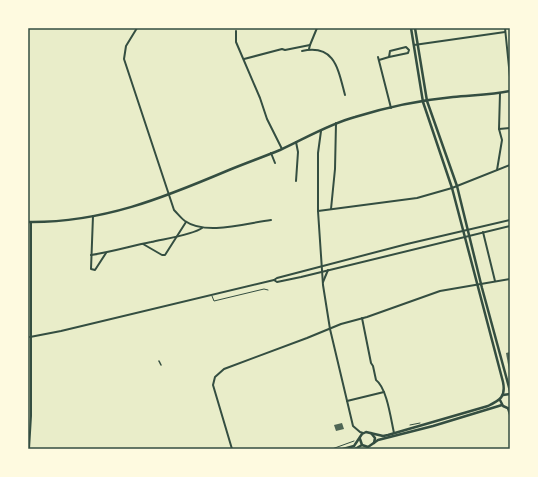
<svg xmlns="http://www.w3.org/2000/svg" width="538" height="477" viewBox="0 0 538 477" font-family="Georgia,serif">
<rect width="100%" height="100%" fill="#e9edc9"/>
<g fill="#4f6655">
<polygon points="510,352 510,370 509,370 506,353"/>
<polygon points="342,423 344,429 336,431 334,425"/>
</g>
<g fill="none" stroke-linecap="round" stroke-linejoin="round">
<g stroke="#344e41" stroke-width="1">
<polyline points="410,425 420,423"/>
<polyline points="332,449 354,441"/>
</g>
<polyline stroke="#344e41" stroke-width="1" points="212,296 214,301 264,289 268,290"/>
<polyline stroke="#344e41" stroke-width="1.5" points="159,361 161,365"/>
<g stroke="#344e41" stroke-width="2">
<path d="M137,28L126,46L124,59L174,210C178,214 181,218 185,221C206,236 247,223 271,220"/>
<polyline points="505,28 510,77"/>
<polyline points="236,31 236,42 260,98 267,119 282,149"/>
<polyline points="414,45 505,32"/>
<polyline points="309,49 310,45 317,28"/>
<path d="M302,51C335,44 338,69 345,95"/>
<polyline points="378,57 391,108"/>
<polyline points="244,59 282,49 285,50 310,45"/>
<polyline points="379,60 389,57 408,53 409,50 406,47 390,51 389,57"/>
<polyline points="499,129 510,128"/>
<polyline points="321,131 318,153 318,211 323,285 330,329 353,426 360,432 363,433"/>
<polyline points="296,142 298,152 296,181"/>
<polyline points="271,153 275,163"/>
<polyline points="497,170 502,140 499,129 500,93"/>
<polyline points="331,209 335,169 336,123"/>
<polyline points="318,211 417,198 452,188 510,165"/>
<polyline points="93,216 91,269 95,270 106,253"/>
<polyline points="483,232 495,281"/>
<polyline points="143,244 162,255 165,255 186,222"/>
<path d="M91,255C112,252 131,246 151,242C163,239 193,235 202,228"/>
<polyline points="274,280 277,282 301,277 510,226"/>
<polyline points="323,282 328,270"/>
<path d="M362,318L371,363L373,366L376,380C387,388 391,420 394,433"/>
<polyline points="30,337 61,331 274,280 277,278 407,244 510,220"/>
<polyline points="347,401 384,392"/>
<polyline points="508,409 510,415"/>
<polyline points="29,449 31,416 31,222"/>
<polyline points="232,449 213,385 215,377 224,369 307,338 341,324 367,317 440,291 510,279"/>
</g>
<path stroke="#344e41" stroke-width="2.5" d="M28,222C102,223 163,198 229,170C246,163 263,157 280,150C304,139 329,124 355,117C384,108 422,100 453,97C472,95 491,95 510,91"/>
<g stroke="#344e41" stroke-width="2.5">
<polyline points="415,28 427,101 457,186 482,288 510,391"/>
<polyline points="503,395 510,394"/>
<polyline points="500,400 503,406 510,409"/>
<polyline points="371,433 375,438 374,443"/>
<polyline points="360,439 362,445 368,447 378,440 433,426 502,405"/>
<path d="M343,449L354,446L362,434L366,432L383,436L388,435L488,406C500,400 506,397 503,382L452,188L423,102L411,28"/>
<polyline points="355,449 362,445"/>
</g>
</g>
<rect width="538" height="477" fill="none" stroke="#fefae0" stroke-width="58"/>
<rect x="29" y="29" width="480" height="419" fill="none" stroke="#344e41" stroke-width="1.5"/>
</svg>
